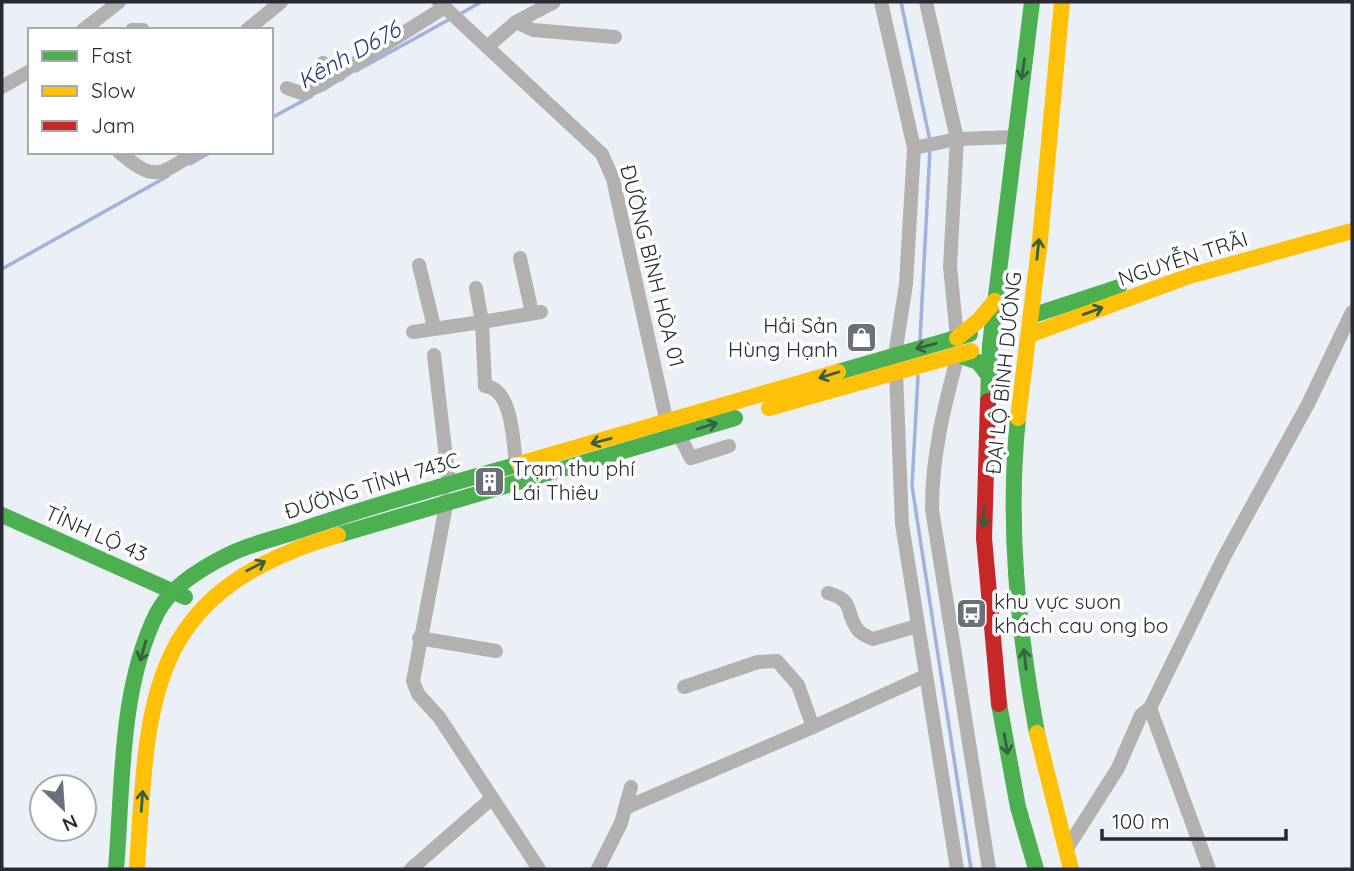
<svg xmlns="http://www.w3.org/2000/svg" width="1354" height="871" viewBox="0 0 1354 871" font-family="Quicksand,sans-serif">
<rect width="100%" height="100%" fill="#ebeff6"/>
<g fill="none" stroke-linecap="round" stroke-linejoin="round">
<g stroke="#a1b2de" stroke-width="3.5">
<polyline points="901,2 930,141"/>
<polyline points="460,14 481,2"/>
<polyline points="356,71 450,19"/>
<polyline points="271,118 312,96"/>
<polyline points="190,164 211,152"/>
<polyline points="2,269 168,176"/>
<polyline points="920,340 930,148"/>
<polyline points="918,376 912,486 971,869"/>
</g>
<g stroke="#b2b1af" stroke-width="14">
<polyline points="439,2 602,154 613,179 667,423"/>
<polyline points="881,2 914,148 906,284 895,355"/>
<polyline points="926,2 957,139 950,266 957,338"/>
<polyline points="516,22 533,30 615,37"/>
<polyline points="83,30 119,2"/>
<polyline points="132,30 143,30"/>
<polyline points="247,30 281,2"/>
<polyline points="487,47 516,22 554,2"/>
<polyline points="323,63 339,75"/>
<polyline points="2,87 30,71"/>
<polyline points="287,88 301,93 321,85 445,7"/>
<polyline points="914,148 957,139 1014,137"/>
<path d="M119,152C155,182 158,176 196,152"/>
<polyline points="520,258 532,313"/>
<polyline points="419,265 434,327"/>
<polyline points="476,288 482,322 541,312"/>
<path d="M413,332L482,322L485,386C513,389 513,442 516,464"/>
<polyline points="434,355 449,483"/>
<path d="M958,355C944,407 932,455 932,509L989,869"/>
<polyline points="896,372 902,524 957,869"/>
<polyline points="679,435 691,458 729,446"/>
<polyline points="447,500 413,681 418,694 439,717 539,869"/>
<path d="M828,593C856,601 844,612 858,630C861,634 868,637 873,639L917,626"/>
<polyline points="419,638 496,651"/>
<polyline points="684,687 758,662 777,661 798,685 813,727 925,676"/>
<polyline points="1150,708 1209,869"/>
<polyline points="625,808 813,727"/>
<polyline points="1066,850 1118,768 1141,715 1150,708 1224,557 1308,404 1352,312"/>
<polyline points="411,869 491,799"/>
<polyline points="598,869 621,823 631,787"/>
</g>
<g stroke="#4caf50" stroke-width="16">
<polyline points="1031,316 1119,287"/>
<polyline points="958,355 978,362 989,376"/>
<polyline points="838,372 970,334"/>
<polyline points="988,401 990,345 1032,2"/>
<path d="M1018,418C1007,524 1018,629 1037,733"/>
<polyline points="2,515 185,597"/>
<polyline points="338,535 735,418"/>
<polyline points="999,704 1018,807 1036,869"/>
<path d="M116,869C123,786 119,689 157,613C171,586 203,567 230,554C252,543 278,538 301,530C373,505 446,485 519,464"/>
</g>
<g stroke="#ffc107" stroke-width="16">
<polyline points="1029,335 1189,276 1352,231"/>
<polyline points="957,338 979,320 995,301"/>
<polyline points="769,408 971,351"/>
<polyline points="1018,418 1040,240 1062,2"/>
<polyline points="519,464 838,372"/>
<polyline points="1037,733 1071,869"/>
<path d="M137,869C148,695 146,592 338,535"/>
</g>
<polyline stroke="#c62828" stroke-width="16" points="988,401 984,538 999,704"/>
</g>
<defs><path id="oneway-shaft" d="M-6 0H5M1.5-3L5.5 0L1.5 3" fill="none" stroke-width="1.6" stroke-linecap="round" stroke-linejoin="round" transform="scale(1.75)"/></defs>
<g stroke="#36603f">
<use href="#oneway-shaft" transform="translate(1023 69) rotate(98)"/>
<use href="#oneway-shaft" transform="translate(1038 249) rotate(-84)"/>
<use href="#oneway-shaft" transform="translate(1093 311) rotate(-20)"/>
<use href="#oneway-shaft" transform="translate(926 346) rotate(165)"/>
<use href="#oneway-shaft" transform="translate(829 375) rotate(163)"/>
<use href="#oneway-shaft" transform="translate(707 426) rotate(-17)"/>
<use href="#oneway-shaft" transform="translate(601 441) rotate(165)"/>
<use href="#oneway-shaft" transform="translate(984 517) rotate(92)"/>
<use href="#oneway-shaft" transform="translate(256 566) rotate(-27)"/>
<use href="#oneway-shaft" transform="translate(143 651) rotate(106)"/>
<use href="#oneway-shaft" transform="translate(1025 659) rotate(-96)"/>
<use href="#oneway-shaft" transform="translate(1006 744) rotate(80)"/>
<use href="#oneway-shaft" transform="translate(142 801) rotate(-86)"/>
</g>
<defs>
<symbol id="shop-square" viewBox="-11 -11 22 22"><rect x="-9" y="-9" width="18" height="18" rx="4" fill="#6c7078" stroke="#fff"/><path d="M-5-2.5h2.3a2.7 3.5 0 0 1 5.4 0H5L5.5 6h-11ZM-1.5-2.5h3a1.5 2.3 0 0 0-3 0Z" fill="#fff"/></symbol>
<symbol id="building-square" viewBox="-11 -11 22 22"><rect x="-9" y="-9" width="18" height="18" rx="4" fill="#6c7078" stroke="#fff"/><path d="M-4-6H4V6H1V3H-1V6H-4ZM-2.5-4.3h1.7v1.8h-1.7ZM.8-4.3h1.7v1.8H.8ZM-2.5-1h1.7V.8h-1.7ZM.8-1h1.7V.8H.8Z" fill="#fff"/></symbol>
<symbol id="bus-square" viewBox="-11 -11 22 22"><rect x="-9" y="-9" width="18" height="18" rx="4" fill="#6c7078" stroke="#fff"/><path d="M-5-6H5V4H4V6H2V4H-2V6H-4V4H-5ZM-3.5-4V0h7V-4ZM-3.5 1.2v1.5H-2V1.2ZM2 1.2v1.5H3.5V1.2Z" fill="#fff"/></symbol>
</defs>
<g fill-rule="evenodd">
<use href="#shop-square" x="844" y="320" width="35" height="35"/>
<use href="#building-square" x="472" y="464" width="35" height="35"/>
<use href="#bus-square" x="954" y="596" width="35" height="35"/>
</g>
<g text-anchor="middle" stroke-width="7" stroke-linejoin="round" paint-order="stroke">
<g font-size="21" fill="#282b34" stroke="#fff">
<text transform="translate(1183 259) rotate(-18)" y="7">NGUYỄN TRÃI</text>
<text transform="translate(652 266) rotate(76)" y="7">ĐƯỜNG BÌNH HÒA 01</text>
<text transform="translate(1004 373) rotate(-84)" y="7">ĐẠI LỘ BÌNH DƯƠNG</text>
<text transform="translate(372 486) rotate(-17)" y="7">ĐƯỜNG TỈNH 743C</text>
<text transform="translate(96 534) rotate(24)" y="7">TỈNH LỘ 43</text>
</g>
<g font-size="21" fill="#282b34" stroke="#fff" text-anchor="start">
<text x="838" y="333" text-anchor="end">Hải Sản<tspan x="838" dy="24">Hùng Hạnh</tspan></text>
<text x="512" y="476">Trạm thu phí<tspan x="512" dy="24">Lái Thiêu</tspan></text>
<text x="994" y="609">khu vực suon<tspan x="994" dy="24">khách cau ong bo</tspan></text>
</g>
<g font-size="23" font-style="italic" fill="#263b80" stroke="#fff">
<text transform="translate(349 55) rotate(-29)" y="8">Kênh D676</text>
</g>
</g>
<rect width="1354" height="871" fill="none" stroke="#282b34" stroke-width="7"/>
<rect x="28" y="28" width="245" height="126" fill="#ffffff" stroke="#a9aaae" stroke-width="2"/>
<rect x="42" y="51" width="35" height="10" fill="#4caf50" stroke="#a9aaae" stroke-width="2"/>
<text x="91" y="63" font-size="21" fill="#282b34">Fast</text>
<rect x="42" y="86" width="35" height="10" fill="#ffc107" stroke="#a9aaae" stroke-width="2"/>
<text x="91" y="98" font-size="21" fill="#282b34">Slow</text>
<rect x="42" y="121" width="35" height="10" fill="#c62828" stroke="#a9aaae" stroke-width="2"/>
<text x="91" y="133" font-size="21" fill="#282b34">Jam</text>
<g transform="translate(63 808) rotate(155)"><circle r="33" fill="#ffffff" stroke="#a9aaae" stroke-width="2"/>
<path d="M0-5L12 26L0 18L-12 26Z" fill="#6c7078"/>
<text y="-10" font-size="19" font-weight="bold" text-anchor="middle" fill="#282b34">N</text>
</g>
<path d="M1102 829v10h184v-10" fill="none" stroke="#282b34" stroke-width="3.5"/>
<text x="1112" y="829" font-size="21" fill="#282b34" stroke="#ffffff" stroke-width="5" paint-order="stroke">100 m</text>
</svg>
